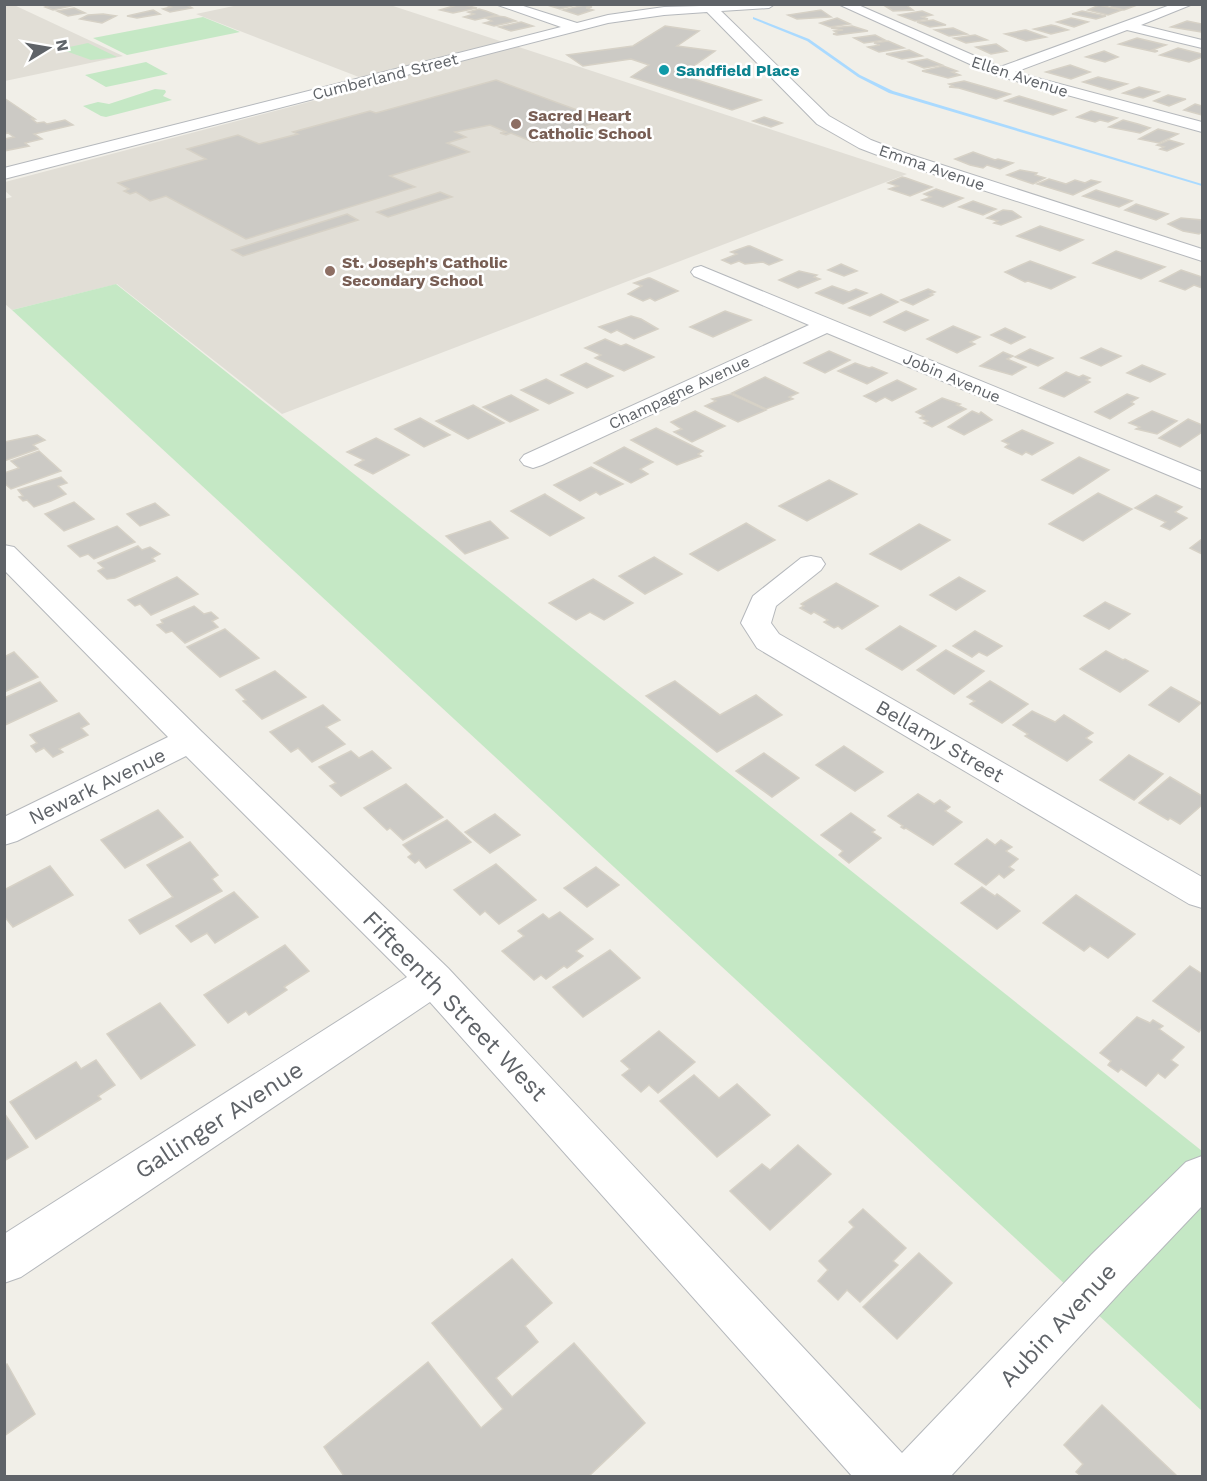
<svg xmlns="http://www.w3.org/2000/svg" width="1207" height="1481" viewBox="0 0 1207 1481" font-family="'Work Sans',sans-serif">
<rect width="100%" height="100%" fill="#f1efe8"/>
<g fill="#e1ded6">
<polygon points="243,4 390,5 907,174 282,414 117,284 12,310 5,304 4,199 12,197 5,191 5,182 377,84 196,14"/>
<polygon points="5,5 14,5 123,56 5,81"/>
</g>
<g fill="#c5e8c5">
<polygon points="203,17 240,32 127,55 93,38"/>
<polygon points="88,43 117,57 91,60 60,49"/>
<polygon points="146,62 168,74 106,87 85,75"/>
<polygon points="155,89 165,90 166,92 163,96 172,100 106,117 101,116 83,106 98,102 109,104"/>
<polygon points="116,284 1202,1151 1202,1411 12,310"/>
</g>
<g fill="none" stroke-linecap="round" stroke-linejoin="round">
<polygon fill="#aadaff" fill-rule="evenodd" points="753,17 809,39 860,75 893,91 1202,184 1202,186 889,93 858,77 807,41 753,19"/>
</g>
<g fill="#cccac5" stroke="#d6d1c6" stroke-width="1.5">
<polygon points="52,4 73,4 75,5 53,10 45,7"/>
<polygon points="185,4 192,8 170,12 163,9 171,7 166,5"/>
<polygon points="460,4 477,8 453,13 440,10"/>
<polygon points="544,4 580,4 560,9"/>
<polygon points="905,4 913,10 893,11 885,6"/>
<polygon points="1114,4 1134,4 1137,5 1124,10 1111,7"/>
<polygon points="584,5 592,7 586,8 593,10 578,15 563,10"/>
<polygon points="1099,5 1122,10 1108,15 1088,10"/>
<polygon points="74,8 85,13 68,16 57,11"/>
<polygon points="479,9 486,11 497,15 475,20 464,17 474,14 468,12"/>
<polygon points="153,10 160,14 137,18 127,16"/>
<polygon points="821,10 831,17 797,19 788,15"/>
<polygon points="922,11 932,15 922,17 928,19 915,21 899,15"/>
<polygon points="1082,11 1106,16 1096,19 1072,14"/>
<polygon points="103,14 116,16 102,23 80,19 88,15"/>
<polygon points="497,16 505,17 516,21 494,26 484,23 492,21 486,18"/>
<polygon points="837,18 850,24 830,27 820,23"/>
<polygon points="1071,18 1076,19 1088,22 1074,27 1057,22"/>
<polygon points="933,20 946,25 930,27 917,22"/>
<polygon points="1187,21 1202,24 1202,32 1171,27"/>
<polygon points="521,22 533,26 511,31 499,27"/>
<polygon points="1051,25 1056,26 1068,30 1051,34 1034,29"/>
<polygon points="665,26 699,31 677,46 715,51 681,75 761,100 732,110 631,77 649,65 631,59 583,66 567,55 633,46"/>
<polygon points="852,26 868,31 837,35 833,34 837,33 834,31 843,30 831,28"/>
<polygon points="953,28 967,34 949,36 935,30"/>
<polygon points="1025,30 1026,30 1046,37 1026,41 1005,34"/>
<polygon points="875,35 885,40 864,43 854,38"/>
<polygon points="975,35 987,40 966,43 954,38"/>
<polygon points="1137,38 1166,45 1152,50 1158,51 1155,52 1119,44"/>
<polygon points="888,41 904,48 879,52 868,47 880,45 874,43"/>
<polygon points="996,44 1007,51 991,54 976,47"/>
<polygon points="1178,48 1202,54 1202,57 1189,62 1160,55"/>
<polygon points="909,50 922,56 902,59 886,54"/>
<polygon points="1104,51 1118,57 1105,62 1086,57"/>
<polygon points="927,59 942,65 924,68 909,62"/>
<polygon points="1070,65 1090,72 1071,79 1046,72"/>
<polygon points="943,66 957,71 952,72 960,75 948,78 922,71"/>
<polygon points="1098,77 1127,84 1110,90 1083,82"/>
<polygon points="496,80 577,110 586,111 582,112 604,120 533,142 511,133 506,135 500,133 506,132 490,125 455,132 466,137 447,143 469,152 390,176 415,187 246,239 166,196 150,201 136,192 130,194 124,191 129,189 118,183 206,159 187,149 238,135 259,144 298,134 293,132 370,111 376,113"/>
<polygon points="964,81 1010,94 996,99 959,88 949,87 953,86 949,84"/>
<polygon points="1139,87 1159,92 1143,98 1123,93"/>
<polygon points="1168,95 1185,99 1186,99 1169,106 1154,101"/>
<polygon points="1019,96 1066,110 1053,115 1005,101"/>
<polygon points="4,98 35,119 32,119 37,123 44,122 47,124 65,120 73,125 34,134 42,139 25,143 29,146 4,151 4,139 14,137 8,133 4,134"/>
<polygon points="1195,104 1202,106 1202,115 1184,110"/>
<polygon points="1091,111 1117,118 1108,122 1100,120 1095,122 1077,117"/>
<polygon points="764,117 782,123 771,127 753,121"/>
<polygon points="1123,120 1138,124 1150,128 1140,133 1109,127"/>
<polygon points="1158,129 1178,134 1159,143 1139,139"/>
<polygon points="1169,140 1183,144 1167,151 1160,149 1164,147 1157,145"/>
<polygon points="973,152 995,160 998,159 1013,163 1000,169 987,165 983,168 970,165 955,159"/>
<polygon points="1020,170 1037,173 1035,175 1045,178 1033,184 1007,175"/>
<polygon points="902,177 906,178 932,187 910,196 889,189 898,186 888,183"/>
<polygon points="1049,179 1066,184 1075,180 1085,183 1091,180 1100,182 1073,195 1037,184"/>
<polygon points="936,189 963,198 943,207 922,200 931,197 924,194"/>
<polygon points="1096,190 1132,201 1119,207 1083,196"/>
<polygon points="440,192 452,197 388,217 377,212"/>
<polygon points="973,201 996,209 983,215 959,207"/>
<polygon points="1136,204 1168,214 1156,220 1125,210"/>
<polygon points="1003,210 1012,211 1021,217 1001,225 994,223 998,221 987,218"/>
<polygon points="347,214 358,220 243,256 232,250"/>
<polygon points="1181,218 1202,220 1202,232 1199,234 1183,231 1168,224"/>
<polygon points="1040,226 1083,240 1060,251 1017,236"/>
<polygon points="748,246 750,246 782,260 769,265 763,262 745,264 739,261 731,264 722,260 737,254 731,252"/>
<polygon points="1116,251 1165,267 1141,279 1093,263"/>
<polygon points="1030,261 1075,277 1051,289 1028,281 1025,282 1005,272"/>
<polygon points="841,264 857,271 844,276 828,270"/>
<polygon points="1181,270 1202,277 1202,288 1194,285 1185,290 1160,281"/>
<polygon points="799,271 817,275 814,277 820,279 798,288 779,280"/>
<polygon points="648,278 650,278 678,291 655,301 650,298 643,301 628,294 642,286 634,283"/>
<polygon points="832,286 849,292 856,289 867,293 843,304 816,293"/>
<polygon points="928,289 935,292 930,294 933,295 913,305 901,300"/>
<polygon points="881,294 898,302 870,316 849,308"/>
<polygon points="725,311 751,320 713,337 690,327"/>
<polygon points="906,311 928,320 905,331 884,322"/>
<polygon points="631,316 641,319 658,329 634,339 617,330 611,333 599,327"/>
<polygon points="953,326 980,337 970,342 975,344 957,353 927,339"/>
<polygon points="1005,328 1025,337 1011,344 991,335"/>
<polygon points="605,339 621,346 626,344 654,357 624,371 595,358 601,355 585,348"/>
<polygon points="1101,348 1121,356 1101,366 1081,358"/>
<polygon points="1030,349 1053,358 1038,366 1015,357"/>
<polygon points="829,351 850,360 825,373 804,363"/>
<polygon points="1003,352 1013,356 1007,359 1026,367 1012,375 980,366"/>
<polygon points="586,363 613,376 587,388 561,375"/>
<polygon points="855,363 869,368 872,367 887,373 867,384 838,371"/>
<polygon points="1142,365 1165,374 1150,382 1127,373"/>
<polygon points="1066,372 1079,377 1083,375 1090,378 1086,380 1090,382 1064,397 1040,388"/>
<polygon points="765,377 798,393 789,397 793,399 766,409 732,393"/>
<polygon points="546,379 573,393 549,404 521,390"/>
<polygon points="897,380 916,389 892,401 885,397 876,402 864,396"/>
<polygon points="731,394 766,410 738,422 705,406 716,401 712,399"/>
<polygon points="1127,394 1138,398 1131,402 1134,404 1110,419 1095,412"/>
<polygon points="511,395 538,410 510,422 483,407"/>
<polygon points="942,398 960,404 957,405 966,409 932,427 924,423 928,421 920,418 924,416 916,412"/>
<polygon points="473,405 504,423 468,439 436,421"/>
<polygon points="695,411 725,426 692,442 674,432 682,429 671,422"/>
<polygon points="972,411 979,414 981,412 992,420 964,435 948,427"/>
<polygon points="1152,411 1177,421 1157,434 1136,429 1140,427 1129,423"/>
<polygon points="420,418 450,435 424,447 395,429"/>
<polygon points="1188,419 1202,425 1202,432 1180,447 1159,438"/>
<polygon points="656,428 703,451 698,454 701,456 677,465 631,440"/>
<polygon points="1022,430 1053,443 1032,455 1026,452 1022,455 1005,447 1009,444 1002,441"/>
<polygon points="37,435 45,440 33,445 38,449 4,461 4,442"/>
<polygon points="376,438 409,455 373,474 355,465 364,460 347,452"/>
<polygon points="624,447 653,462 640,469 648,474 631,483 594,463"/>
<polygon points="39,451 61,471 11,489 4,483 4,473 19,468 11,461"/>
<polygon points="1079,457 1109,470 1073,494 1042,480"/>
<polygon points="591,467 623,484 600,495 596,492 580,501 554,485"/>
<polygon points="61,477 67,483 58,486 66,494 51,501 34,507 27,500 23,501 19,497 23,496 18,490"/>
<polygon points="829,480 857,494 807,521 779,506"/>
<polygon points="1098,493 1132,509 1083,541 1049,524"/>
<polygon points="545,494 546,495 584,518 550,536 511,511"/>
<polygon points="1156,495 1182,507 1175,512 1187,518 1170,530 1161,526 1166,522 1135,508"/>
<polygon points="74,502 94,519 64,531 45,514"/>
<polygon points="155,503 169,515 140,526 127,514"/>
<polygon points="490,521 508,538 465,554 446,536"/>
<polygon points="746,523 775,540 718,571 690,554"/>
<polygon points="919,524 950,540 901,570 870,554"/>
<polygon points="117,526 135,542 94,559 88,554 80,557 68,546"/>
<polygon points="1202,539 1202,554 1190,548"/>
<polygon points="138,546 142,550 150,547 160,554 152,558 155,561 115,578 107,579 98,571 104,568 98,563"/>
<polygon points="654,557 682,574 645,594 619,576"/>
<polygon points="177,577 198,594 151,615 140,604 135,606 128,600"/>
<polygon points="959,577 985,591 956,610 930,595"/>
<polygon points="593,579 633,603 604,620 590,612 576,620 549,603"/>
<polygon points="836,583 878,606 842,629 838,626 834,628 824,622 828,620 814,612 811,614 800,608 804,606 801,604"/>
<polygon points="1105,602 1130,614 1109,629 1084,616"/>
<polygon points="194,606 204,614 211,612 218,618 212,621 218,627 185,643 172,631 166,633 157,625 163,623 161,620"/>
<polygon points="900,626 936,646 902,670 866,649"/>
<polygon points="225,629 259,658 220,677 187,647"/>
<polygon points="975,631 1002,646 987,656 979,652 972,657 953,646"/>
<polygon points="946,650 984,671 954,694 917,670"/>
<polygon points="1106,651 1123,660 1125,659 1148,671 1120,692 1080,669"/>
<polygon points="14,652 38,677 4,692 4,657"/>
<polygon points="275,671 306,697 262,719 243,701 246,700 236,690"/>
<polygon points="675,681 720,715 756,695 782,715 717,752 646,696"/>
<polygon points="990,681 1028,704 1002,723 970,704 975,701 967,697"/>
<polygon points="40,682 57,701 5,725 4,698"/>
<polygon points="1171,687 1201,703 1179,722 1149,705"/>
<polygon points="323,705 340,720 326,727 345,744 312,762 298,748 291,752 270,732"/>
<polygon points="1032,711 1055,722 1064,715 1093,733 1086,738 1092,742 1067,761 1025,736 1028,734 1013,725"/>
<polygon points="79,713 89,724 81,728 88,735 59,749 63,752 53,757 44,748 36,752 31,746 37,743 30,735"/>
<polygon points="844,746 883,772 855,791 816,765"/>
<polygon points="351,751 359,758 372,751 391,768 341,796 330,786 336,783 319,767"/>
<polygon points="764,753 799,778 772,797 736,771"/>
<polygon points="1129,755 1163,774 1134,800 1100,780"/>
<polygon points="1170,777 1202,796 1202,805 1180,824 1170,818 1168,820 1139,803"/>
<polygon points="406,784 443,817 403,840 390,828 387,830 364,808"/>
<polygon points="918,794 934,804 940,800 950,807 945,811 962,822 933,845 906,828 904,829 901,827 903,826 888,816"/>
<polygon points="158,810 183,837 125,868 101,840"/>
<polygon points="851,813 875,830 872,832 881,838 849,863 839,855 843,851 821,835"/>
<polygon points="495,814 520,835 490,853 465,832"/>
<polygon points="447,820 471,842 426,868 419,860 415,863 408,857 412,854 403,845"/>
<polygon points="987,839 995,845 1001,840 1012,847 1006,851 1018,859 1009,867 1014,870 1004,878 999,874 986,885 955,864"/>
<polygon points="190,842 218,875 212,879 222,891 140,934 129,920 173,897 147,865"/>
<polygon points="496,864 536,900 499,924 485,911 480,915 454,890"/>
<polygon points="50,866 73,895 13,927 4,916 4,890"/>
<polygon points="596,867 619,885 587,907 564,888"/>
<polygon points="982,887 995,896 997,894 1020,911 997,929 961,903"/>
<polygon points="234,892 258,917 215,943 207,933 191,942 176,926"/>
<polygon points="1076,895 1135,934 1108,958 1090,946 1084,951 1043,923"/>
<polygon points="560,912 593,939 576,951 583,956 567,968 564,966 546,979 541,975 534,980 502,951 524,936 518,931 543,914 549,919"/>
<polygon points="285,945 309,971 284,987 287,990 249,1015 246,1011 228,1023 204,995"/>
<polygon points="610,950 640,978 583,1017 553,987"/>
<polygon points="1190,966 1202,974 1202,1028 1199,1032 1153,1001"/>
<polygon points="160,1003 195,1045 141,1079 107,1034"/>
<polygon points="1137,1017 1150,1023 1153,1020 1163,1026 1159,1029 1184,1047 1171,1060 1178,1065 1165,1078 1158,1073 1146,1086 1121,1069 1118,1072 1108,1065 1111,1061 1100,1053"/>
<polygon points="659,1031 695,1062 658,1093 649,1085 641,1092 622,1075 630,1069 621,1061"/>
<polygon points="96,1060 115,1085 98,1096 101,1099 36,1139 10,1102 76,1062 81,1069"/>
<polygon points="694,1075 719,1098 737,1084 770,1115 717,1157 660,1101"/>
<polygon points="4,1113 28,1147 4,1161"/>
<polygon points="798,1145 831,1174 770,1230 730,1191 762,1164 770,1170"/>
<polygon points="863,1209 906,1248 893,1261 898,1265 860,1302 847,1290 838,1300 818,1281 828,1270 819,1261 854,1227 849,1222"/>
<polygon points="919,1253 952,1283 897,1339 863,1307"/>
<polygon points="512,1259 552,1303 525,1326 538,1342 496,1378 512,1397 574,1343 645,1423 589,1476 344,1476 324,1447 428,1362 481,1428 503,1409 432,1323"/>
<polygon points="7,1364 35,1414 4,1436 4,1366"/>
<polygon points="1102,1405 1177,1476 1081,1476 1076,1472 1083,1464 1064,1445"/>
</g>
<g fill="none" stroke-linecap="round" stroke-linejoin="round">
<defs>
<g id="minor">
<polygon points="495,4 517,4 577,23 608,15 664,7 775,4 769,8 721,11 829,116 871,140 905,153 1202,249 1202,261 893,161 859,148 817,124 707,12 664,15 608,23 4,179 4,168 561,27"/>
<polygon points="838,4 856,4 1000,67 1173,4 1193,4 1141,25 1202,40 1202,48 1127,30 1015,72 1202,122 1202,132 994,75"/>
<polygon points="701,266 1202,472 1202,489 827,333 542,465 533,468 524,465 520,460 524,455 809,325 694,276 691,272 694,268"/>
<polygon points="4,545 14,547 202,732 448,968 902,1453 1092,1254 1186,1162 1202,1156 1202,1206 1126,1286 951,1476 852,1476 430,1002 21,1277 4,1283 4,1234 407,977 186,756 17,841 4,845 4,817 168,737 4,570"/>
<polygon points="811,556 821,558 825,564 821,570 776,606 771,623 779,634 1202,877 1202,908 1189,904 757,648 741,623 753,596 801,558"/>
</g>
</defs>
<use href="#minor" stroke="#b5b8bc" stroke-width="2"/>
<use href="#minor" fill="#fff" fill-rule="evenodd"/>
</g>
<circle fill="#0f9aa8" stroke="#fff" stroke-width="2" cx="664" cy="70" r="6"/>
<g fill="#8d6e63" stroke="#fff" stroke-width="2">
<circle cx="516" cy="124" r="6"/>
<circle cx="330" cy="271" r="6"/>
</g>
<g text-anchor="middle" stroke-width="5" stroke-linejoin="round" paint-order="stroke">
<g font-size="16" font-weight="bold" fill="#0d838f" stroke="#fff" text-anchor="start">
<text x="676" y="76">Sandfield Place</text>
</g>
<g font-size="16" fill="#5f6368" stroke="#fff">
<text transform="translate(385 76) rotate(-14)" y="6">Cumberland Street</text>
<text transform="translate(1020 76) rotate(18)" y="6">Ellen Avenue</text>
<text transform="translate(932 167) rotate(19)" y="6">Emma Avenue</text>
<text transform="translate(952 377) rotate(23)" y="6">Jobin Avenue</text>
<text transform="translate(679 392) rotate(-25)" y="6">Champagne Avenue</text>
</g>
<g font-size="16" font-weight="bold" fill="#785e54" stroke="#fff" text-anchor="start">
<text x="528" y="121">Sacred Heart<tspan x="528" dy="18">Catholic School</tspan></text>
<text x="342" y="268">St. Joseph's Catholic<tspan x="342" dy="18">Secondary School</tspan></text>
</g>
<g font-size="20" fill="#5f6368" stroke="#fff">
<text transform="translate(940 741) rotate(30)" y="7">Bellamy Street</text>
<text transform="translate(97 786) rotate(-26)" y="7">Newark Avenue</text>
</g>
<g font-size="24" fill="#5f6368" stroke="#fff">
<text transform="translate(455 1006) rotate(46)" y="8">Fifteenth Street West</text>
<text transform="translate(219 1120) rotate(-33)" y="8">Gallinger Avenue</text>
<text transform="translate(1058 1325) rotate(-47)" y="8">Aubin Avenue</text>
</g>
</g>
<rect width="1207" height="1481" fill="none" stroke="#5f6368" stroke-width="12"/>
<g transform="translate(48 48) rotate(79)" stroke="#ffffff" stroke-width="4.5" paint-order="stroke">
<path d="M0-4.5L10 22L0 15L-10 22Z" fill="#5f6368"/>
<text y="-9" font-size="16" font-weight="bold" text-anchor="middle" fill="#5f6368">N</text>
</g>
</svg>
